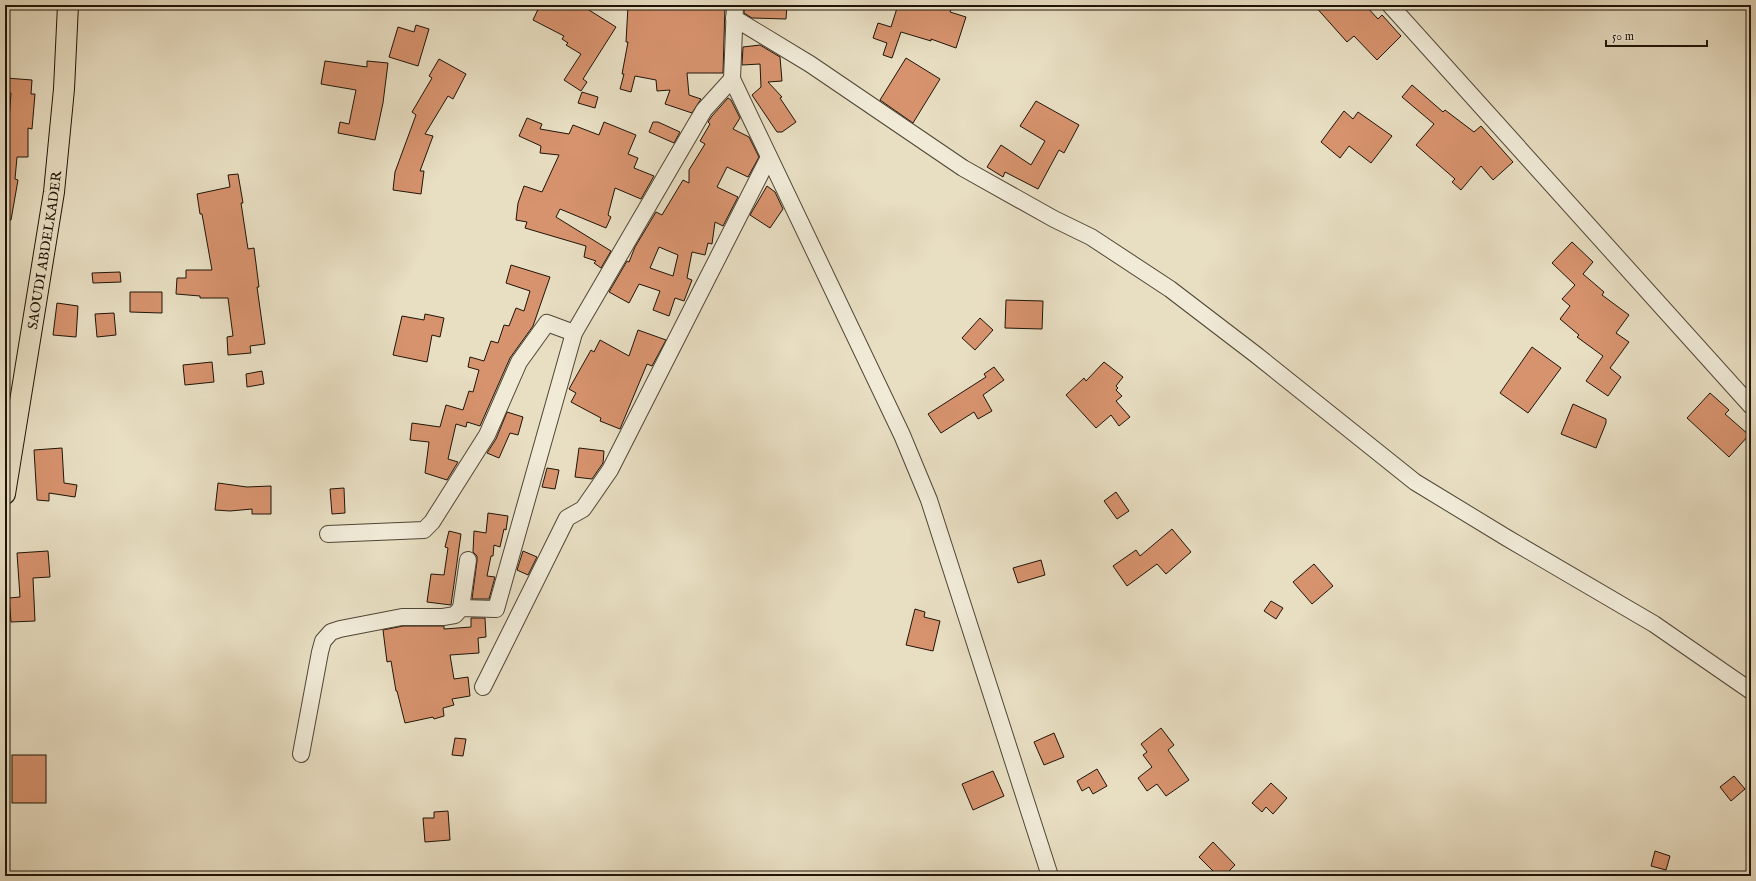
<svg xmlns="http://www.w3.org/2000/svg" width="1756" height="881" viewBox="0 0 1756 881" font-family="'IM FELL English',serif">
<rect width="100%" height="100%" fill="#e8dec2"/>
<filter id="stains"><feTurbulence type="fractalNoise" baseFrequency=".005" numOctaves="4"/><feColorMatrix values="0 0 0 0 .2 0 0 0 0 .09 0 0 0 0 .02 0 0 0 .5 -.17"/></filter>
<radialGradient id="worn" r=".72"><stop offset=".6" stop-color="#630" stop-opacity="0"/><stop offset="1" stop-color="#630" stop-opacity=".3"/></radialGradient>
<g fill="#d7936e" stroke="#1e1408" fill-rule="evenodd">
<polygon points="540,5 581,5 616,27 583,79 587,82 581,91 564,80 581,54 566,45 568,43 562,39 564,36 533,20"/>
<polygon points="654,5 725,5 723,73 687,73 689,95 701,99 692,113 665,104 670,90 657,91 656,80 635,76 631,92 620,89 624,74 622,74 628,42 626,42 628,6 654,7"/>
<polygon points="744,5 787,5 786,19 752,18 744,13"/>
<polygon points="898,5 953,5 950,12 966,17 956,48 931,39 931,41 901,32 892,58 883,55 887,43 873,38 878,23 891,27"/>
<polygon points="1314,5 1365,5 1378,19 1382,15 1401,36 1377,60 1354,36 1347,42"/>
<polygon points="416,25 429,29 418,66 389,57 398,27 414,32"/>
<polygon points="760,45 780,57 782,81 768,82 782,97 780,98 796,122 782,132 777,132 752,95 761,87 760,64 742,65 743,47"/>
<polygon points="906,58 940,79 913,123 880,100"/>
<polygon points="439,59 466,74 453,99 448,96 425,134 433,136 420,171 424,171 421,194 393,190 395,172 416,115 412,112 432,78 429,76"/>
<polygon points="325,61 367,67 367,61 388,63 383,103 375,140 338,133 340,122 349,124 356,90 321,84"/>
<polygon points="6,78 32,80 31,94 35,94 32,129 28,128 28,157 17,157 15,179 18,180 11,220 5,220 5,120 9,121 11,93 5,92"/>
<polygon points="1412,85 1443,112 1445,110 1474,132 1481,126 1513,162 1493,180 1481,166 1461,190 1452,182 1455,179 1416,145 1434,124 1402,97"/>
<polygon points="582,92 598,97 595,108 578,103"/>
<path d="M728,98L731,100L740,118L733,129L749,137L759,157L748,177L727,167L717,187L738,197L723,226L715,222L712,244L708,243L705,255L692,252L687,278L692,280L684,301L675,298L669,316L653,310L660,291L639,284L629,303L609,292L627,261L629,262L635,247L656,212L662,215L683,180L689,183V170L705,144L700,141L710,124L708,122L712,116ZM659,247L678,255L673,276L650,268Z"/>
<polygon points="1036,101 1079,125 1064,153 1059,150 1038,189 1005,172 1003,177 987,167 1001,145 1031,165 1045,141 1020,126"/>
<polygon points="1344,111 1353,119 1358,112 1392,136 1371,163 1349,146 1340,158 1321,142"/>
<polygon points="527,118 542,124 540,129 569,134 573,125 599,135 604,122 636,135 628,154 638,158 634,168 654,176 641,199 615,188 608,215 611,217 606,228 560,209 556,217 611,251 601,268 594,263 596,261 584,257 586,246 525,228 527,222 516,220 518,203 524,186 542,192 559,155 540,153 541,146 519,136"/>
<polygon points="653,122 658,122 680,132 674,143 649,132"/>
<polygon points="238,174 243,203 241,203 248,249 254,248 259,287 257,287 265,344 250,346 251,353 228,355 227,337 233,336 228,298 200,298 200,296 176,294 177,278 186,278 186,270 212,270 202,214 200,214 197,194 230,187 228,175"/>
<polygon points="767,186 775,192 783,209 770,228 750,215"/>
<polygon points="1572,242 1593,262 1583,274 1604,292 1602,295 1629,315 1616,333 1629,342 1610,368 1621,377 1608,396 1586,381 1603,356 1577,337 1579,335 1560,319 1570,306 1562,299 1575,285 1552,263"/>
<polygon points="511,265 550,277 533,326 510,358 480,426 467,422 466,427 456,424 448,459 458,462 447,480 425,473 429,442 410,440 412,423 440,427 446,405 463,410 469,391 473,392 479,370 468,367 470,357 484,361 491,341 498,343 504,325 509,326 516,308 524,311 530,291 506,283"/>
<polygon points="120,272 121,282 93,283 92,273"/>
<polygon points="130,292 162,292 162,313 130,312"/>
<polygon points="1006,300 1043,301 1042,329 1005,328"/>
<polygon points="57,303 78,306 76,337 53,335"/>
<polygon points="114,313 116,335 97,337 95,314"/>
<polygon points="425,314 444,318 440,337 432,335 427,362 393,355 402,316 424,320"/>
<polygon points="980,318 993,330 975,350 962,338"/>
<polygon points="638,330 666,340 652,366 647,364 620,429 600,421 601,418 571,402 576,393 569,389 591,350 594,352 600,340 629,356"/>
<polygon points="1532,347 1561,368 1528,413 1500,393"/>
<polygon points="212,362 214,382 185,385 183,365"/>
<polygon points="1104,362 1123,377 1116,386 1118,388 1116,390 1122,396 1116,401 1130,417 1119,426 1111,415 1096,428 1066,395 1084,378 1086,381"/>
<polygon points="994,367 1004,380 983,395 992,411 978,419 974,412 941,433 928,414 986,377 984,374"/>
<polygon points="262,371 264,384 247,387 246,374"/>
<polygon points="1710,393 1729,410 1725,414 1749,435 1729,457 1687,418"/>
<polygon points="1573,404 1606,419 1606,423 1596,448 1561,434"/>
<polygon points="507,412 523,417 518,435 510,433 499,458 487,453 496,439"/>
<polygon points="62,448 64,483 77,485 75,497 49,493 49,501 37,500 34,450"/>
<polygon points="579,448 604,451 603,463 592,479 575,477"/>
<polygon points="547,468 559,470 555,489 542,487"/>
<polygon points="218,483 247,487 271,486 271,514 252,514 252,509 230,511 215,510"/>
<polygon points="344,488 345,513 332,514 330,489"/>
<polygon points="1116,492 1129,511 1117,519 1104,501"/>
<polygon points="488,513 508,516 506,530 504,529 500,547 494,545 493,556 491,556 487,576 495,577 489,599 472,599 477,561 477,556 473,552 474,531 486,533"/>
<polygon points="1172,529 1191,552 1166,574 1157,564 1127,586 1113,566 1136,550 1140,556"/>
<polygon points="449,531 461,534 451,605 427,602 431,574 444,575 448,548 445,547"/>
<polygon points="48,551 50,577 33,578 35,621 11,622 9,598 20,597 17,553"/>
<polygon points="523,551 537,557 528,575 517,570"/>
<polygon points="1041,560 1045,575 1018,583 1013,568"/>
<polygon points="1314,564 1333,586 1312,604 1293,582"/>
<polygon points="1271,601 1283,608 1276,619 1264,611"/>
<polygon points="915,609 925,612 924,617 940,621 933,651 906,645"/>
<polygon points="471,618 485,618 486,637 478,638 479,653 450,655 454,679 468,677 470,696 452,699 454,705 443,708 444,716 434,719 433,717 405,723 397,691 396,691 391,661 387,662 383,630 403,626 444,626 444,629 471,627"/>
<polygon points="1161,728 1174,745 1168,750 1189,780 1166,796 1157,784 1147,791 1138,778 1152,767 1143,755 1147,752 1141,744"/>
<polygon points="1054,733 1064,757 1044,765 1034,742"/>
<polygon points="455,738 466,739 463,756 452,755"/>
<rect x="12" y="755" width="34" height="48"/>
<polygon points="1097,769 1107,786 1093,794 1089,787 1082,791 1077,781"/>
<polygon points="993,771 1004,796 973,810 962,784"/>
<polygon points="1734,776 1745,789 1731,801 1720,787"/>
<polygon points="1271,783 1287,798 1273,814 1266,807 1262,812 1252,803"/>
<polygon points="448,811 450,840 425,842 423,818 434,818 434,812"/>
<polygon points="1213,842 1235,865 1224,876 1218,876 1199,857"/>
<polygon points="1655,851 1670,856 1666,870 1651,866"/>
</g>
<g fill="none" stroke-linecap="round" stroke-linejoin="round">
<defs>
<g id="minor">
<polyline points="735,5 732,79 902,435 929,500 1050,876"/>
<polyline points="1390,5 1751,406"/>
<polyline points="734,18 810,64 963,168 1054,219 1091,237 1170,289 1255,354 1415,482 1507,538 1654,624 1751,691"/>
<polyline points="328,534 424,530 432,522 487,435 519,362 547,323 574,333"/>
<polyline points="461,608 468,560"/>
<polyline points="483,687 567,518 583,509 610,470 769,157"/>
<polyline points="301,754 320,652 323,641 331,632 340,629 402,617 443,617 455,615 461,608 496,609 574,333 704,110 732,79"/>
</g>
<g id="major">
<path id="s1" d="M5,494L54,192L64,89L68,5"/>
</g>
</defs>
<use href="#minor" stroke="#504636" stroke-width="18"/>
<use href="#major" stroke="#1e1408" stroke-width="22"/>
<use href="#minor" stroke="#f0ead7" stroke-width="16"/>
<use href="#major" stroke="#e8dec2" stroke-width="20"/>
</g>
<g text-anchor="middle" stroke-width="4" stroke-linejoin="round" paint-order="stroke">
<g font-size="14" fill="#1e1408" stroke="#f0ead7">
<text dy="5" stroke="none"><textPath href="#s1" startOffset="247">SAOUDI ABDELKADER</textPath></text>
</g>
</g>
<rect width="1756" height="881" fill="none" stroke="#e8dec2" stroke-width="20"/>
<rect x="6" y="6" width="1744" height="869" fill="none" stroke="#1e1408" stroke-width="2"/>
<rect x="10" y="10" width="1736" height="861" fill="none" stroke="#1e1408"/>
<path d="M1606 40v6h101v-6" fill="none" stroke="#1e1408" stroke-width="2"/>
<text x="1612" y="40" font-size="12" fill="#1e1408" stroke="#f0ead7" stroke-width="3" paint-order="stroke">50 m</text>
<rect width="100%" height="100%" filter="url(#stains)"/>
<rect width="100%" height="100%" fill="url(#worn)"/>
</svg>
